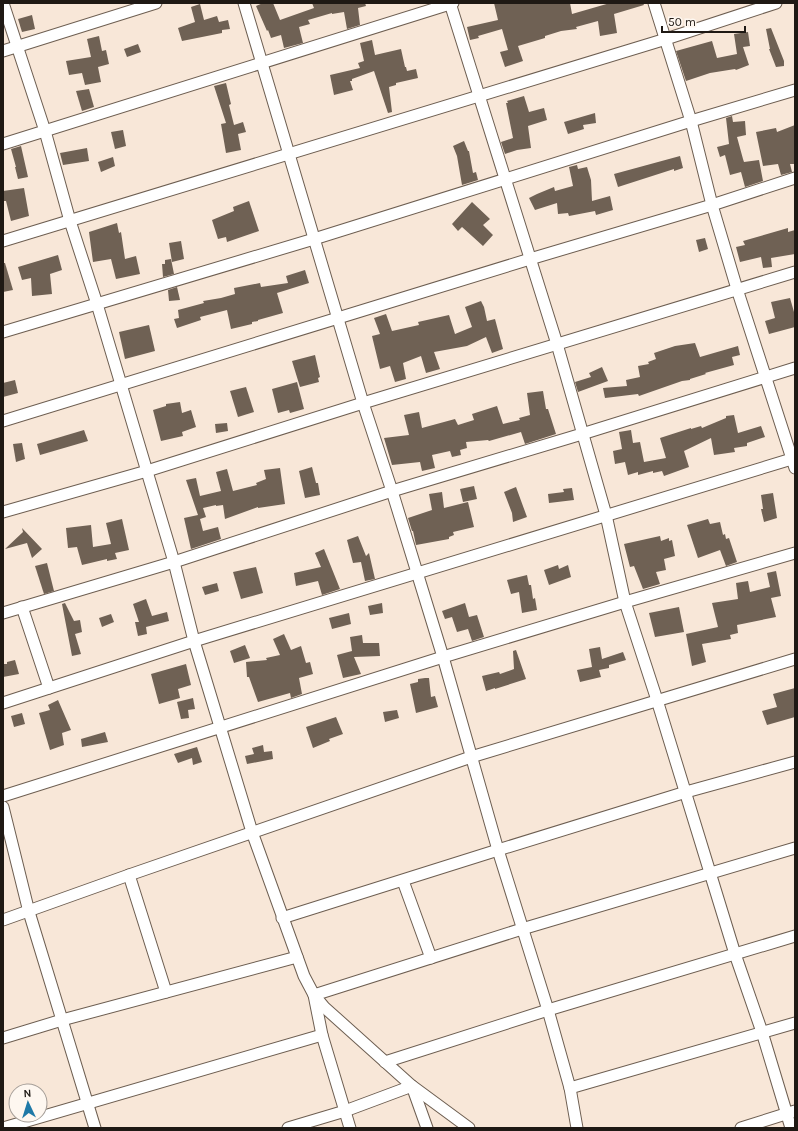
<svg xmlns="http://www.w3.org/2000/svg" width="798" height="1131" viewBox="0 0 798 1131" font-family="Karla,sans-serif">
<rect width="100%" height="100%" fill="#f8e7d8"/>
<g fill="#6f6154">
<polygon points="263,3 273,3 280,20 314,8 312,3 365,3 366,6 358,8 360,25 347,29 344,12 332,14 332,13 308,20 310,24 299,27 303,43 284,48 281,35 271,38 268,30 267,31 256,6"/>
<polygon points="494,3 570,3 572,14 610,3 643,3 644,5 614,14 617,33 600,36 598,21 576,27 577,29 561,31 545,36 545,38 518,46 523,61 505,67 500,52 508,50 502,29 478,36 479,38 470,40 467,27 498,20"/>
<polygon points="200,4 204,20 217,16 219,22 228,20 230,29 222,30 222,33 182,41 178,28 195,22 191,7"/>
<polygon points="32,15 35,29 22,32 18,19"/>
<polygon points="771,28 784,61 784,66 776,67 769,49 770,49 766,29"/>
<polygon points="748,32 750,46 743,47 749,65 736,70 735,69 710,73 686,81 676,51 712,41 717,58 737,54 734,34"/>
<polygon points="99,36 102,51 106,50 109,64 98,67 101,82 85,85 82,73 69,75 66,61 91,57 87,39"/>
<polygon points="372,40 375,55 401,49 405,67 406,67 407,71 416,69 418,78 396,83 396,85 389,87 392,112 388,113 374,71 352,79 352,81 350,81 353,90 334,95 330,75 360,68 358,63 364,61 360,43"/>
<polygon points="138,44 141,52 127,57 124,49"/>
<polygon points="226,83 231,104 229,105 234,125 243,122 246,132 238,134 241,150 226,153 221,124 226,123 214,86"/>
<polygon points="89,89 94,107 82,111 76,91"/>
<polygon points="524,96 529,112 544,108 547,120 528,126 531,148 517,150 505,154 501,142 513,138 506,103 508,103 507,101"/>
<polygon points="595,113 596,123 583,125 584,129 568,134 564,122"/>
<polygon points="732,116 733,122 745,121 746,135 737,137 743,159 744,162 759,160 763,181 745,187 741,172 730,175 725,155 720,157 717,147 729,144 726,118"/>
<polygon points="795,125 795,164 790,164 792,172 781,175 778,164 763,166 756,132 776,128 777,132"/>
<polygon points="123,130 126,146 115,149 111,132"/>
<polygon points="464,141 468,151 469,151 473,173 476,172 478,180 462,185 457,156 453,146"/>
<polygon points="21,146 28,177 18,179 15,167 16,167 11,149"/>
<polygon points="87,148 89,161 63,165 60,153"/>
<polygon points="680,156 683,168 674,171 674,169 618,187 614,174"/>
<polygon points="113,157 115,166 101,172 98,162"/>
<polygon points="577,165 578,169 587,167 591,180 592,201 610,196 613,210 596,215 595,211 569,216 568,213 558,214 557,203 535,210 529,198 537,194 554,187 555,191 573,186 569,167"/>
<polygon points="24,188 29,216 11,221 6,201 3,201 3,191"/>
<polygon points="249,201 259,231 227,242 226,237 218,239 212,220 234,211 233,207"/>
<polygon points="472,202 490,219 483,225 493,235 483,246 462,227 458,231 452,224"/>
<polygon points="117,223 119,233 121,232 125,259 136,256 140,274 116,279 111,259 93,262 89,232"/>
<polygon points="788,228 788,232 795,230 795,254 771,258 772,267 763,268 761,257 740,262 736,247 745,245 743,241"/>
<polygon points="705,238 708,249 699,252 696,240"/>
<polygon points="181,241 184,259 172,262 169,243"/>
<polygon points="58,255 62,270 50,274 52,294 32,296 31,278 22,280 18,267"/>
<polygon points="171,259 174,274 163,277 162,264 165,264 165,260"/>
<polygon points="3,263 5,263 13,290 3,292"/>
<polygon points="305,270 309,283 277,293 283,313 258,320 258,321 252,322 252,324 231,329 227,310 200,317 201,320 177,328 174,319 179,318 178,310 204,303 203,301 221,298 235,294 234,288 260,283 261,287 288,283 286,276"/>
<polygon points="177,287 180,300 169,301 168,290"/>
<polygon points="790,298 794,312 795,311 795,327 769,334 765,321 775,318 771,302"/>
<polygon points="481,301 484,307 487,321 495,319 503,349 492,353 486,337 467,346 434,352 440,369 426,373 421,356 403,363 406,379 395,382 390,366 380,369 372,336 380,334 374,318 386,314 392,331 419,325 418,322 449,315 455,334 472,327 465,307"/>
<polygon points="149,325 155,351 125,359 119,332"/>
<polygon points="695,343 700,357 738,346 740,355 732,357 734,365 705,373 706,374 690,379 690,380 682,381 639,396 638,394 605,398 603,388 627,386 626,380 640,377 638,366 649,364 648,362 656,359 654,353 675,346"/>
<polygon points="315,355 320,377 318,378 319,382 300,387 292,361"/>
<polygon points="602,367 608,381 578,392 575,382 591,377 589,373"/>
<polygon points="15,380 18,393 3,397 3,383"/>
<polygon points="297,382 304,409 290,413 289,410 278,413 272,389"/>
<polygon points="246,387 254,412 238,417 230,391"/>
<polygon points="543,391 546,409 548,409 556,434 525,444 521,432 489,441 488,440 466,442 467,448 460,450 461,455 452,457 450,451 432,455 435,468 422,471 420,462 392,465 384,438 409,435 404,415 419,412 422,428 455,419 458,425 474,420 472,414 497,406 503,424 520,420 519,418 530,415 527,393"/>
<polygon points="180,402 182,413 191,410 196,427 182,432 183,436 161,441 153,410 166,406 166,404"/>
<polygon points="734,415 738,433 761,426 765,437 747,443 747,446 734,448 735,452 714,455 711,438 684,451 689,467 664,476 662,471 653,473 653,471 638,475 638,472 628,475 625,462 615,464 613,451 622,449 619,432 631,430 633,443 640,442 644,462 666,458 660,438 691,428 691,429 701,426 702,428 726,418 726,416"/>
<polygon points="227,423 228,431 216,433 215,424"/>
<polygon points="84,430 88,441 40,455 37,444"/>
<polygon points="22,443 25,459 16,462 13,444"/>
<polygon points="312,467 316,483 318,483 320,495 305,498 299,471"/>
<polygon points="280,468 285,504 258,508 258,507 225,519 223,505 216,506 216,505 203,508 206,517 200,519 203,531 218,527 221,539 191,549 184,518 198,515 186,480 196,478 200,496 221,491 216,472 227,469 233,491 257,485 256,483 266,479 264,470"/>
<polygon points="474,486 477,499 463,502 460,489"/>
<polygon points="516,487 527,517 513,522 512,513 504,492"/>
<polygon points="572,488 574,500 549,503 548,494 564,492 563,489"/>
<polygon points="442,492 444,508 468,502 474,527 453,532 454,535 449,537 449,539 416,545 413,531 412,531 408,518 432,510 429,494"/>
<polygon points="773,493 777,518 764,522 761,509 763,509 761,495"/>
<polygon points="122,519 129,550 115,553 117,559 107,561 107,559 82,565 77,547 68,548 66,528 91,525 93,547 111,544 106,523"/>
<polygon points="708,519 710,524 720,522 723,535 725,534 726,539 729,538 737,562 726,566 720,550 698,558 687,525"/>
<polygon points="22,528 42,549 32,558 27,543 5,549 23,532"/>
<polygon points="358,536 366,556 369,553 375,579 365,581 361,562 353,563 347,540"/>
<polygon points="660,536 661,541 669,538 669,541 672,540 675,556 664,559 666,570 656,572 660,584 643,589 634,566 630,567 624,544"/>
<polygon points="324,549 340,589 322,595 318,581 296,586 294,573 321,567 315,553"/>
<polygon points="47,563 54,591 44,594 35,566"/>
<polygon points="558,565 559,569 568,565 571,577 549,585 544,570"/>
<polygon points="256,567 263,593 241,599 233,572"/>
<polygon points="776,571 781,596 771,598 776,617 737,625 738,633 730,635 731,639 702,644 706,662 692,666 686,634 718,627 712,603 738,599 736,583 748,581 750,592 770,587 767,573"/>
<polygon points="527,575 529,585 531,585 533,599 535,598 537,610 522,613 519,592 511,594 507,580"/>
<polygon points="217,583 219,591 205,595 202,587"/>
<polygon points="146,599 152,616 167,612 169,621 146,627 147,634 138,636 135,622 139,622 133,604"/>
<polygon points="65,603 74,621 80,620 82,632 75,634 81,654 72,656 62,604"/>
<polygon points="382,603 383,613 370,615 368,606"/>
<polygon points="465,603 469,617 477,615 484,637 472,641 468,629 457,632 452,617 445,619 442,611"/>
<polygon points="679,607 684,632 655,637 649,613"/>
<polygon points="349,613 351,624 332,629 329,618"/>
<polygon points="111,614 114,622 102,627 99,618"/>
<polygon points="284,634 291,650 301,646 306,663 310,662 313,674 299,678 302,694 291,698 290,693 258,702 249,677 247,677 246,662 267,660 266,658 280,655 273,639"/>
<polygon points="362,635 363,643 379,643 380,656 354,657 361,674 343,678 337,655 352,651 350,637"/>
<polygon points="245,645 250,658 234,663 230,651"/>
<polygon points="600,647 602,659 623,652 626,660 609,665 609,668 599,670 601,677 580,682 577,670 592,667 589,649"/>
<polygon points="516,650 526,679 495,689 495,688 486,691 482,676 499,672 500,674 514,669 513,651"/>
<polygon points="15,660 19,674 3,677 3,664 7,664 7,662"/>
<polygon points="186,664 191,685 178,689 180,698 159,704 151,674"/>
<polygon points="425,678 429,678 431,697 435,696 438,707 416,713 410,684 418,682 418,679"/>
<polygon points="795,688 795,717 767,725 762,711 777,707 773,694"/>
<polygon points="193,698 195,709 188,710 189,718 181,719 177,702"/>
<polygon points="58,700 71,730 62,733 64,745 50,750 39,713 50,710 48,705"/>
<polygon points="397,710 399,718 385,722 383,712"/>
<polygon points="22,713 25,724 14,727 11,716"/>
<polygon points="336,717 343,734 329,739 330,741 313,748 306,727"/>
<polygon points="105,732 108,742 82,747 81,739"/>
<polygon points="263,745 264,752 272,751 273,759 247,764 245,756 254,754 252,748"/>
<polygon points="197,747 202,762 193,765 192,758 178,763 174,754"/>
</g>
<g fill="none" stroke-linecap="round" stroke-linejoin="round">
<defs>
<g id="street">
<polyline points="3,3 45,131 70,221 97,304 174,562 194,641 252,832 304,976 314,995 324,1007 412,1086 469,1128"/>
<polyline points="244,3 363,403 392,491 443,657 498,850 548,1010 570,1088 577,1128"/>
<polyline points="450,3 557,344 606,515 625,602 657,700 735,954 762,1032 791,1128"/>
<polyline points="654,3 691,121 712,205 737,289 795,468"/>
<polyline points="3,51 156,3"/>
<polyline points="3,144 453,3"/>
<polyline points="3,241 666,39 776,3"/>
<polyline points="3,332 314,239 691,121 795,90"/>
<polyline points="3,421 530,259 712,205 795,178"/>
<polyline points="3,512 147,471 363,403 795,272"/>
<polyline points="22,607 49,688"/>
<polyline points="3,613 174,562 392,491 582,434 795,368"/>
<polyline points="3,703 194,641 795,458"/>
<polyline points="3,796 443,657 625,602 795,553"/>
<polyline points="3,807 29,912 95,1128"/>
<polyline points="129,875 166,992"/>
<polyline points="403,881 431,958"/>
<polyline points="282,918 498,850 686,792 795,762"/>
<polyline points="3,920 129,875 471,757 795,659"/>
<polyline points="3,1038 62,1020 297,957"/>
<polyline points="385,1062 548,1010 795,936"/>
<polyline points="570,1088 795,1023"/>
<polyline points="3,1128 322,1035"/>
<polyline points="288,1128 345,1111 412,1086 427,1128"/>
<polyline points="350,1128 322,1035 314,995 522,929 795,848"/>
<polyline points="741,1128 795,1111"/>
</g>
</defs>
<use href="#street" stroke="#6d5e51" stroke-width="13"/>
<use href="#street" stroke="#fff" stroke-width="11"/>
</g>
<rect width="798" height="1131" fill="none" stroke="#1f1914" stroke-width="8"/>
<g transform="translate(28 1103) rotate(356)"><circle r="19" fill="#fef7f0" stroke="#a59e98"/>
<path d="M0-3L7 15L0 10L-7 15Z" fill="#1f79a7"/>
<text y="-6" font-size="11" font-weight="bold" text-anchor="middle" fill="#1f1914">N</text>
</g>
<path d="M662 26v6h83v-6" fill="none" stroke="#1f1914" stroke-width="2"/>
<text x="668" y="26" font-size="12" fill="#1f1914" stroke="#fef7f0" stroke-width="3" paint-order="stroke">50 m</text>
</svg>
